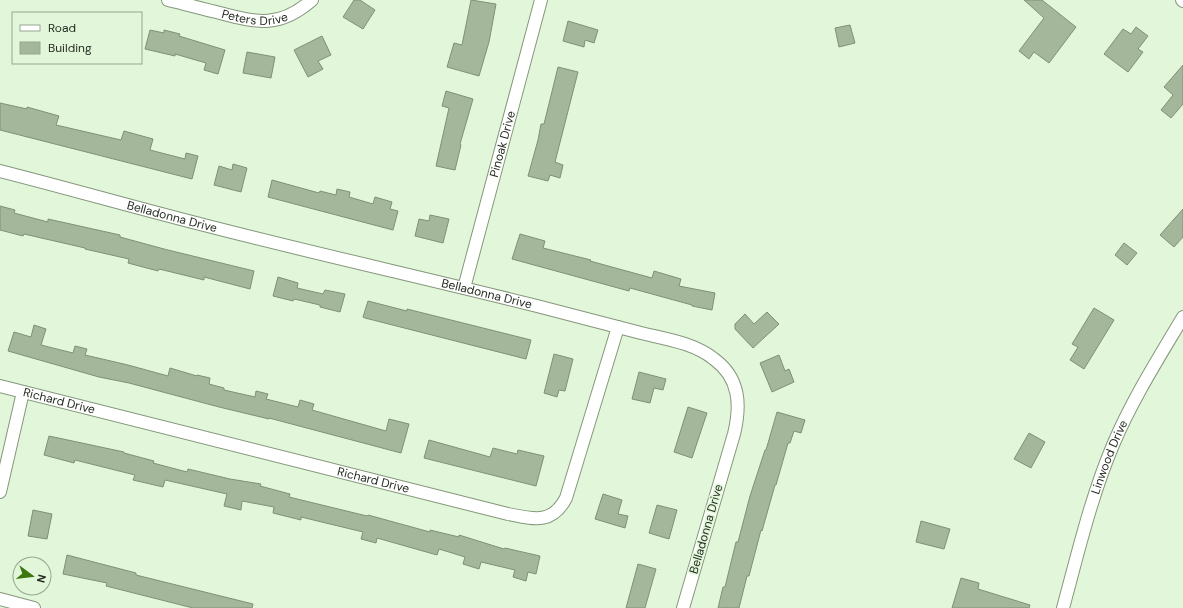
<svg xmlns="http://www.w3.org/2000/svg" width="1183" height="608" viewBox="0 0 1183 608" font-family="'DM Sans',sans-serif">
<rect width="100%" height="100%" fill="#e2f7d9"/>
<g fill="#a4b79b" stroke="#7e9176">
<polygon points="354,0 360,0 375,10 363,29 343,17"/>
<polygon points="471,0 496,4 489,42 479,76 447,67 454,43 462,45"/>
<polygon points="1024,0 1042,0 1076,27 1049,63 1034,52 1029,59 1019,51 1044,18"/>
<polygon points="568,21 598,30 594,43 585,40 584,47 563,41"/>
<polygon points="850,25 855,43 839,47 835,28"/>
<polygon points="1136,27 1148,36 1138,49 1143,52 1128,72 1104,54 1123,29 1131,34"/>
<polygon points="150,30 164,33 164,30 180,34 179,36 225,50 218,74 204,70 206,63 175,54 175,56 145,49"/>
<polygon points="322,36 331,55 318,61 323,69 308,77 294,50"/>
<polygon points="247,52 275,57 271,78 243,73"/>
<polygon points="1183,65 1183,104 1171,118 1161,110 1173,95 1164,87"/>
<polygon points="558,67 578,72 555,162 563,165 560,178 550,175 548,181 528,176 538,140 541,124 544,124"/>
<polygon points="446,91 473,99 460,144 461,145 455,170 436,166 449,108 442,106"/>
<polygon points="0,103 27,109 27,107 59,116 56,125 121,140 124,131 153,139 150,150 185,159 186,153 198,156 192,179 0,130"/>
<polygon points="233,164 247,168 241,192 214,185 219,166 232,170"/>
<polygon points="272,180 319,193 320,191 336,195 337,189 350,192 349,197 373,204 375,197 392,202 390,209 398,211 393,230 268,197"/>
<polygon points="0,206 15,210 14,213 48,222 48,219 120,235 120,237 164,249 254,271 250,289 204,277 204,280 159,269 158,271 128,263 129,259 85,249 85,248 24,234 23,236 0,230"/>
<polygon points="1183,209 1183,237 1174,247 1160,235"/>
<polygon points="430,215 449,219 443,243 415,236 419,219 429,221"/>
<polygon points="520,234 545,241 543,248 591,260 590,261 652,278 654,271 681,279 679,286 715,293 712,310 692,306 692,305 630,288 629,291 512,259"/>
<polygon points="1124,243 1137,253 1127,265 1115,255"/>
<polygon points="278,277 298,283 297,288 323,294 325,290 345,294 340,312 320,307 320,305 294,299 293,301 273,296"/>
<polygon points="368,301 407,311 407,309 531,340 526,359 365,318 363,317"/>
<polygon points="1094,308 1114,320 1084,369 1070,360 1078,347 1072,344"/>
<polygon points="767,312 779,324 753,348 735,329 735,324 745,314 754,324"/>
<polygon points="34,325 46,329 41,345 73,353 75,346 87,349 85,355 128,365 168,376 170,368 197,376 197,375 210,378 209,384 224,388 224,390 255,397 256,391 268,394 266,399 298,407 300,400 314,404 312,410 386,431 389,419 409,424 401,453 269,418 269,419 219,407 129,383 99,377 8,351 14,332 31,337"/>
<polygon points="554,354 573,359 565,391 559,390 557,397 544,393"/>
<polygon points="779,355 785,371 789,369 794,382 772,392 760,363"/>
<polygon points="639,372 666,379 663,390 654,388 650,403 632,399"/>
<polygon points="688,407 707,413 692,458 674,452"/>
<polygon points="777,412 805,420 801,433 794,431 790,443 788,443 776,485 775,485 762,531 761,530 749,576 747,576 739,608 718,608 723,587 725,587 736,542 738,542 750,496 765,450 766,450"/>
<polygon points="1029,433 1045,442 1031,468 1014,459"/>
<polygon points="49,436 124,452 124,453 154,461 153,463 187,472 188,469 230,479 261,484 260,486 290,494 289,497 367,516 368,515 430,532 430,530 459,537 459,535 504,549 505,548 540,556 536,574 528,572 526,581 513,577 515,570 481,562 479,569 463,564 465,557 439,549 437,555 377,538 376,543 361,539 363,532 301,517 301,520 273,513 274,507 242,501 241,510 224,506 227,494 165,480 163,487 133,480 135,475 75,460 74,463 44,455"/>
<polygon points="429,440 490,457 493,448 517,454 518,450 544,456 536,486 424,458"/>
<polygon points="603,494 622,500 618,514 628,516 625,528 595,519"/>
<polygon points="657,505 677,510 669,539 649,533"/>
<polygon points="33,510 52,514 47,539 28,536"/>
<polygon points="921,521 950,529 944,549 916,542"/>
<polygon points="67,555 136,573 136,575 253,604 252,608 193,608 106,586 107,583 63,574"/>
<polygon points="638,564 656,569 645,608 626,608"/>
<polygon points="961,578 979,583 978,589 1030,605 1029,608 952,608"/>
</g>
<g fill="none" stroke-linecap="round" stroke-linejoin="round">
<defs>
<g id="street">
<path id="s1" d="M168,0C185,4 203,9 220,13C258,23 280,28 312,0"/>
<polyline points="1182,0 1183,1"/>
<path id="s2" d="M0,171C67,188 133,207 200,224C312,253 425,278 537,306C572,315 606,324 641,333C666,339 694,343 714,359C740,378 741,405 734,434L683,608"/>
<path id="s3" d="M464,288L541,0"/>
<path id="s4" d="M0,386L508,514C533,519 552,525 566,498L618,327"/>
<polyline points="0,492 23,392"/>
<polyline points="0,599 34,608"/>
<path id="s5" d="M1063,608C1078,553 1091,497 1113,445C1132,400 1158,359 1183,317"/>
</g>
</defs>
<use href="#street" stroke="#85977c" stroke-width="14"/>
<use href="#street" stroke="#fff" stroke-width="12"/>
</g>
<g text-anchor="middle" stroke-width="3.5" stroke-linejoin="round" paint-order="stroke">
<g font-size="12" fill="#252d22" stroke="#e2f7d9">
<text dy="4" stroke="none"><textPath href="#s1" startOffset="89">Peters Drive</textPath></text>
<text dy="4" stroke="none"><textPath href="#s3" startOffset="149">Pinoak Drive</textPath></text>
<text dy="4" stroke="none"><textPath href="#s2" startOffset="178">Belladonna Drive</textPath></text>
<text dy="4" stroke="none"><textPath href="#s2" startOffset="502">Belladonna Drive</textPath></text>
<text dy="4" stroke="none"><textPath href="#s4" startOffset="61">Richard Drive</textPath></text>
<text dy="4" stroke="none"><textPath href="#s5" startOffset="158">Linwood Drive</textPath></text>
<text dy="4" stroke="none"><textPath href="#s4" startOffset="385">Richard Drive</textPath></text>
<text transform="translate(706 529) rotate(-74)" y="4">Belladonna Drive</text>
</g>
</g>
<rect x="12" y="12" width="130" height="52" fill="#e2f7d9" stroke="#96a690"/>
<rect x="20" y="25" width="20" height="6" fill="#ffffff" stroke="#96a690"/>
<text x="48" y="32" font-size="12" fill="#252d22">Road</text>
<rect x="20" y="42" width="20" height="12" fill="#a4b79b" stroke="#96a690"/>
<text x="48" y="52" font-size="12" fill="#252d22">Building</text>
<g transform="translate(32 576) rotate(105)"><circle r="19" fill="#e2f7d9" stroke="#96a690"/>
<path d="M0-3L7 15L0 10L-7 15Z" fill="#3b770e"/>
<text y="-6" font-size="11" font-weight="bold" text-anchor="middle" fill="#252d22">N</text>
</g>
</svg>
